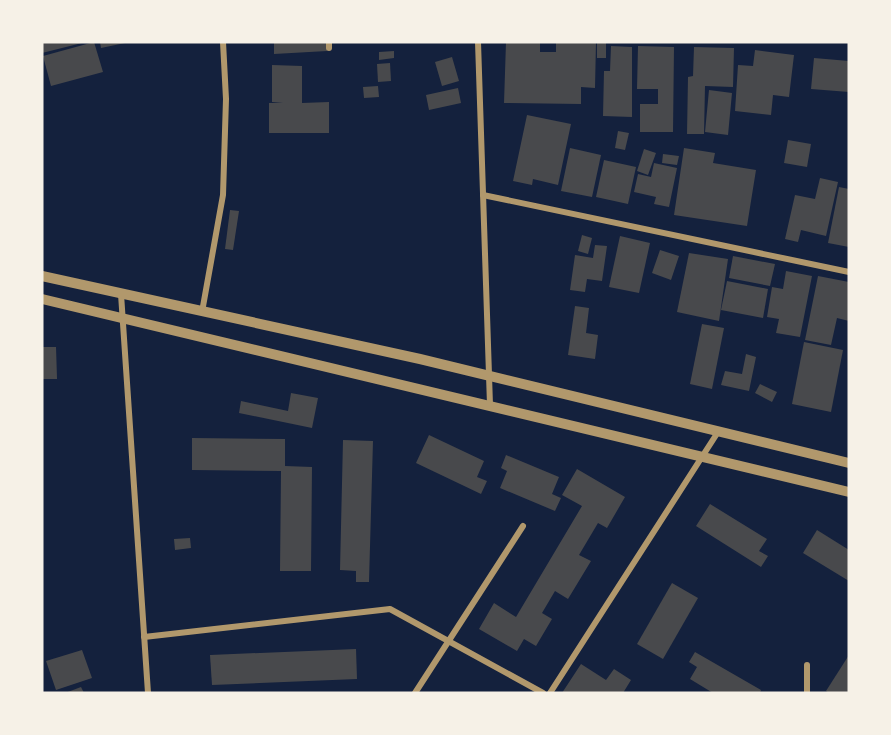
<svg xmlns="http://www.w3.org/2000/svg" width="891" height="735" viewBox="0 0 891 735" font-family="'Playfair Display',serif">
<rect width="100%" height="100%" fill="#14213d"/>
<g fill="#48494c">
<polygon points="42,42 82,42 82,43 42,53"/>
<polygon points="94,42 103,72 51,86 43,56"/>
<polygon points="100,42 125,42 125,43 101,48"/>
<polygon points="274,42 327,42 327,51 274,54"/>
<polygon points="506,42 540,42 540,52 556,52 556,42 596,42 595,88 581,87 581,104 504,103"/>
<rect x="597" y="43" width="9" height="15"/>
<polygon points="611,46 632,47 632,117 603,116 604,71 610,71"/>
<polygon points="638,46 674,47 673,132 640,132 640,104 658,104 658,89 637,89"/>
<polygon points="694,47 734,48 733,87 705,86 704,134 687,134 688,77 693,76"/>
<polygon points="755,50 794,55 789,97 773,95 771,115 735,111 738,65 753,66"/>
<polygon points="394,51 394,58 379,60 379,52"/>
<polygon points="452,57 459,81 442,86 435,62"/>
<polygon points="814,58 849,61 849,92 811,89"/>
<polygon points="390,63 391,81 378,82 377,64"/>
<polygon points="272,65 302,66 302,103 329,102 329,133 269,133 269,103 283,103 272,102"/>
<polygon points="378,86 379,97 364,98 363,87"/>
<polygon points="458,88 461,103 429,110 426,95"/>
<polygon points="709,90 732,93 728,135 705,132"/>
<polygon points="527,115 571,124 558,185 533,179 532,185 513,181"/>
<polygon points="618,131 629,133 625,150 615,148"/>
<polygon points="788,140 811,144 807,167 784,163"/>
<polygon points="570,148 601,155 592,197 561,191"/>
<polygon points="684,148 715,153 713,163 756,170 747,226 674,215"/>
<polygon points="644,149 656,153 648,175 637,171"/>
<polygon points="663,154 679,156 677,165 662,163"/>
<polygon points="604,160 636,167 628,204 596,197"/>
<polygon points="654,163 677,168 669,207 654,204 656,197 634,192 638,174 651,177"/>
<polygon points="820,178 838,182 826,236 801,230 798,242 785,239 795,195 815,199"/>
<polygon points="839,187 849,189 849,247 828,243"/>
<polygon points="230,210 239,211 233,250 225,249"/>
<polygon points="582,235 592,238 588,254 578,251"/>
<polygon points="620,236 650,243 639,293 609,287"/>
<polygon points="595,245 607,246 602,281 587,279 585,292 570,290 575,255 593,258"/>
<polygon points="660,250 679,256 671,280 652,273"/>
<polygon points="689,253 728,259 719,321 677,312"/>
<polygon points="733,256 775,264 770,286 729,278"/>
<polygon points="786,271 812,276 800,337 776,333 779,319 767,317 772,287 783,289"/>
<polygon points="818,276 849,282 849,321 837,318 831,345 805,340"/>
<polygon points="727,281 768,289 763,318 721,310"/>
<polygon points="575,306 589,308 586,333 598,335 595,359 568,355"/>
<polygon points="702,324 724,328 712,389 690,384"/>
<polygon points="804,342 843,350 831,412 792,404"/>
<polygon points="42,347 56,347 57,379 42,379"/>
<polygon points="746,354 756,357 749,391 721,385 725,371 742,374"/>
<polygon points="760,384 777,392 772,402 755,393"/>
<polygon points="291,393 318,398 312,428 239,413 241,401 288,411"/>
<polygon points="429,435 484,461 477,477 487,481 481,494 416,463"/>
<polygon points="192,438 285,439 285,466 312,467 311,571 280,571 281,471 192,470"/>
<polygon points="343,440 373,441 369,582 356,582 356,571 340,570"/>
<polygon points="506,455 559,477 552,494 561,498 555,511 500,488 507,471 501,468"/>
<polygon points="577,469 625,497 607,528 598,523 579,555 591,561 568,599 555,591 542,613 552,619 536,646 524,639 517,651 479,629 494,603 516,617 582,506 562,495"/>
<polygon points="710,504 767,539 759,551 768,556 761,567 696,526"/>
<polygon points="817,530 849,550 849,581 803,553"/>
<polygon points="190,538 191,548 175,550 174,539"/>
<polygon points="672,583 698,598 663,659 637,644"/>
<polygon points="356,649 357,679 212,685 210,655"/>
<polygon points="82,650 92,678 56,690 46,661"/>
<polygon points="695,652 761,690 760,693 713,693 690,679 697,667 689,662"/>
<polygon points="849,655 849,693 829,693 826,691"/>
<polygon points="581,664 606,680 614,669 631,680 623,693 562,693"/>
<polygon points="81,687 84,693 65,693"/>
</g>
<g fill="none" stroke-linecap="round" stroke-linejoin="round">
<g stroke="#b1986c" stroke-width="6">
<polyline points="329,42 329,48"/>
<polyline points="478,42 490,405"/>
<polyline points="483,195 849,272"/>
<polyline points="121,294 148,693"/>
<polyline points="202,312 223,195 226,99 223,42"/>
<polyline points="144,637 390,609 543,693"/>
<polyline points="807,665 807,693"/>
<polyline points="415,693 523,526"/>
<polyline points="550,693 718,432"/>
</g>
<g stroke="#b1986c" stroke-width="10">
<polyline points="42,276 420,359 849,463"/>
<polyline points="42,299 849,492"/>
</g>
</g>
<rect width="891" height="735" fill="none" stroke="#f6f1e7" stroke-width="87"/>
</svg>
